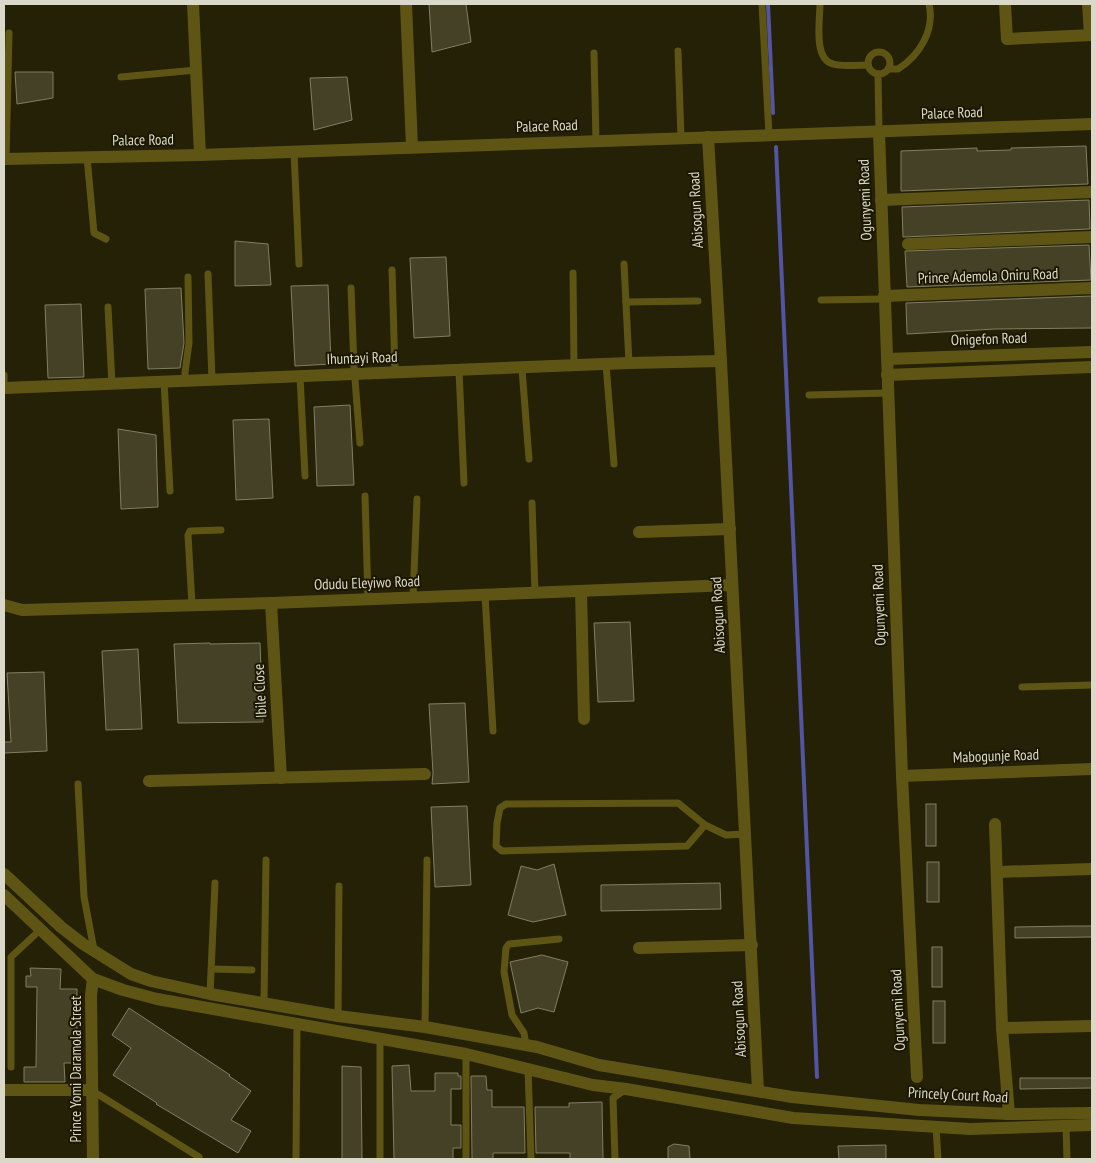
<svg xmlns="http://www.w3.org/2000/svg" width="1096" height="1163" viewBox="0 0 1096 1163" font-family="'PT Sans Narrow',sans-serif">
<rect width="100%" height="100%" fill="#242106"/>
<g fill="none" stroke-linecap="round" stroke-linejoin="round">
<g stroke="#5255a4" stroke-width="4">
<polyline points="768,4 773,113"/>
<polyline points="776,147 817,1077"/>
</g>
</g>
<g fill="#454127" stroke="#827e61">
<polygon points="429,4 466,4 471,42 432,52"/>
<polygon points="15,72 53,72 53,98 17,104"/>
<polygon points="347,77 352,120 314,130 310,78"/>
<polygon points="1086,146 1088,184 901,191 901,151 977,148 977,151 1011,150 1011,148"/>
<polygon points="1089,200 1090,229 1089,229 903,237 902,207"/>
<polygon points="235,241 268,244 271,285 235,286"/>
<polygon points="1089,245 1091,280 907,287 905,251"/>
<polygon points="446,257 450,336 414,338 410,258"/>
<polygon points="328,285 331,364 295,366 291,286"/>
<polygon points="181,288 184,343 180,368 148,369 145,289"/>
<polygon points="1092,296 1092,328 995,329 907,334 906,303"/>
<polygon points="81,304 84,377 48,378 45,305"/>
<polygon points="350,405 354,485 317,486 314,407"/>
<polygon points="269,419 273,498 236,500 233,420"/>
<polygon points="118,429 156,435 158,507 121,509"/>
<polygon points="630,622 634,701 598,702 594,623"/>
<polygon points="210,643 210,644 260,643 263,722 178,723 174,644"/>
<polygon points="138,649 142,729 106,730 102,651"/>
<polygon points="44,672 47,751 4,753 4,742 11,742 7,673"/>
<polygon points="465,703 469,782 432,784 433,773 429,704"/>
<rect x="926" y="804" width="10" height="42"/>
<polygon points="467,806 471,885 435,887 431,807"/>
<rect x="927" y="862" width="12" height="40"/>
<polygon points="554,864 566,915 533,922 508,915 521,866 537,870"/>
<polygon points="720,883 721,909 601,911 601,885"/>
<polygon points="1071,926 1092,926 1092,937 1015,938 1015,927"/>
<rect x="932" y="947" width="10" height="40"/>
<polygon points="542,955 568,962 554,1012 538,1008 521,1013 510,962"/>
<polygon points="30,968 61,969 60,989 77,989 77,1063 64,1063 65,1082 24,1082 24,1067 36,1067 37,987 26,987 26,976 31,976"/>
<rect x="933" y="1001" width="12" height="42"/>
<polygon points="129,1008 230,1075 229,1076 251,1091 231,1120 251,1131 238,1153 156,1104 157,1103 113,1075 131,1048 112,1035"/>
<polygon points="409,1065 411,1091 435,1091 435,1073 458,1073 458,1076 461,1076 461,1089 451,1089 451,1125 461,1125 461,1148 453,1148 453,1159 394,1159 392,1066"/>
<polygon points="342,1066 361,1067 362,1159 342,1159"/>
<polygon points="471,1076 486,1076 487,1090 492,1090 492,1107 524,1107 525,1153 493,1153 493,1159 472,1159"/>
<polygon points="1020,1078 1092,1078 1092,1088 1020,1089"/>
<polygon points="602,1102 603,1159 570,1159 570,1153 536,1153 535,1107 569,1107 569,1103"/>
<polygon points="674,1144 689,1146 690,1159 668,1159 668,1147"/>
<polygon points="886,1145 886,1159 839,1159 838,1146"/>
</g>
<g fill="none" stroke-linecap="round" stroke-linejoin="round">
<g stroke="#5e5514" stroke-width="7">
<polyline points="762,4 769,135"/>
<path d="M820,4C820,20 813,59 833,64C842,67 858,65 868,65"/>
<polyline points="678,51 681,138"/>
<circle cx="879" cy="63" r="11"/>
<polyline points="594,53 596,141"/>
<path d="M888,69H898C920,55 935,30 929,4"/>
<polyline points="878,74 879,132"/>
<polyline points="121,77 196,70"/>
<polyline points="294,151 299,264"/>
<polyline points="87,157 94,233 106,239"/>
<polyline points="6,159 9,33"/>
<polyline points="624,264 629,363"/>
<polyline points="392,270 395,373"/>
<polyline points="573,273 574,366"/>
<polyline points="208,274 212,380"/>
<polyline points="351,288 354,367 360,443"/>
<polyline points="821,300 884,299"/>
<polyline points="626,302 698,301"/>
<polyline points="108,307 112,384"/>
<polyline points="606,364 614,464"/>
<polyline points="522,369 529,459"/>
<polyline points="459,370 464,483"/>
<polyline points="4,375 4,388"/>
<polyline points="300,376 305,476"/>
<polyline points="164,381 170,491"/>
<polyline points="185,381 185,372 189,343 188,277"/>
<polyline points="809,395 888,393"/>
<polyline points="365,496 368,599"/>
<polyline points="532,503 535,593"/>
<polyline points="485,595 493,731"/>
<polyline points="413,598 417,499"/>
<polyline points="192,605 188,535 190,531 221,530"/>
<polyline points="1022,687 1092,685"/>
<polyline points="78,784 84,897 94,950"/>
<polyline points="705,825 687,846 502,851 496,846 497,823 500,808 506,804 678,803 705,825 726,835 746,834"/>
<polyline points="212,969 252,970"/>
<polyline points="210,994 215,883"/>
<polyline points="264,1002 266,860"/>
<polyline points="338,1016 339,886"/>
<polyline points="425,1027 427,860"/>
<polyline points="380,1038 380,1159"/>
<polyline points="526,1045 524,1033 512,1015 504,972 506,948 509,944 559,939"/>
<polyline points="11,1067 11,957 40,930"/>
<polyline points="528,1068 531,1159"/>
<polyline points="91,1090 199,1157"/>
<polyline points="1066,1126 1067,1159"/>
<polyline points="936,1127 938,1159"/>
<polyline points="296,1158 297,1023"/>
<polyline points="466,1159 466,1054"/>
<polyline points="615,1159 613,1098 626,1089"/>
</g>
<g stroke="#5e5514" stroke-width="12">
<polyline points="193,4 200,155"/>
<polyline points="406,4 412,147"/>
<polyline points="1005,4 1007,39 1092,35"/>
<polyline points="1088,4 1090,35"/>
<polyline points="879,132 902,776 917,1077"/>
<polyline points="708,137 721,361 758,1091"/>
<polyline points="4,159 200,155 1092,124"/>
<polyline points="881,200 1092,192"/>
<polyline points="908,244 1092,237"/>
<polyline points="884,296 1092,288"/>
<polyline points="887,359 1092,352"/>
<polyline points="887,375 1092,367"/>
<polyline points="4,388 629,363 721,361"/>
<polyline points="639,532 730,529"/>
<polyline points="581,591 584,719"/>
<polyline points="271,603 281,778"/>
<polyline points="4,605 22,610 271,603 732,585"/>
<polyline points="902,776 1092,769"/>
<polyline points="149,781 425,774"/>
<polyline points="995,824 1002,1028 1009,1114"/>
<polyline points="998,872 1092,869"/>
<polyline points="639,948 752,945"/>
<polyline points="1002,1028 1092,1026"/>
<polyline points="4,1090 91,1090"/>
<polyline points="93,1159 91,995 93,979"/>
</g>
<g stroke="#5e5514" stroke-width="12">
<polyline points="4,874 61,927 83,944 131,974 151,981 210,994 338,1016 425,1027 537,1047 599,1065 792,1097 919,1110 1009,1114 1092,1113"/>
<polyline points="4,895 93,979 123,990 157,999 466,1054 593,1085 626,1089 793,1118 970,1129 1092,1125"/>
</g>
</g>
<g text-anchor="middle" stroke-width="4" stroke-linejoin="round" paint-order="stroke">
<g font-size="15" fill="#dad8c9" stroke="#1b1700">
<text transform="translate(952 113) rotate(-2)" y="5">Palace Road</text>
<text transform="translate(547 126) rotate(-2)" y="5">Palace Road</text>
<text transform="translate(143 140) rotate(-1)" y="5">Palace Road</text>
<text transform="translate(865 200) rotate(-92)" y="5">Ogunyemi Road</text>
<text transform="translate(696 210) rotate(-93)" y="5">Abisogun Road</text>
<text transform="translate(988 276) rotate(-2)" y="5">Prince Ademola Oniru Road</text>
<text transform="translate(989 339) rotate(-2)" y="5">Onigefon Road</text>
<text transform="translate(362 358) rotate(-2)" y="5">Ihuntayi Road</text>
<text transform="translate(367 583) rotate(-2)" y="5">Odudu Eleyiwo Road</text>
<text transform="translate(879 605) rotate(-92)" y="5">Ogunyemi Road</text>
<text transform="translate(718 615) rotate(-93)" y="5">Abisogun Road</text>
<text transform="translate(260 691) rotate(-93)" y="5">Ibile Close</text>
<text transform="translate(996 756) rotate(-2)" y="5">Mabogunje Road</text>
<text transform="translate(898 1010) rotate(-93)" y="5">Ogunyemi Road</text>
<text transform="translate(739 1019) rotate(-93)" y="5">Abisogun Road</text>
<text transform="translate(76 1069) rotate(-90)" y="5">Prince Yomi Daramola Street</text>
<text transform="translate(958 1095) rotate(3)" y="5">Princely Court Road</text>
</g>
</g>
<rect width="1096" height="1163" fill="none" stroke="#dad8c9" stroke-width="10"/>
</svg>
